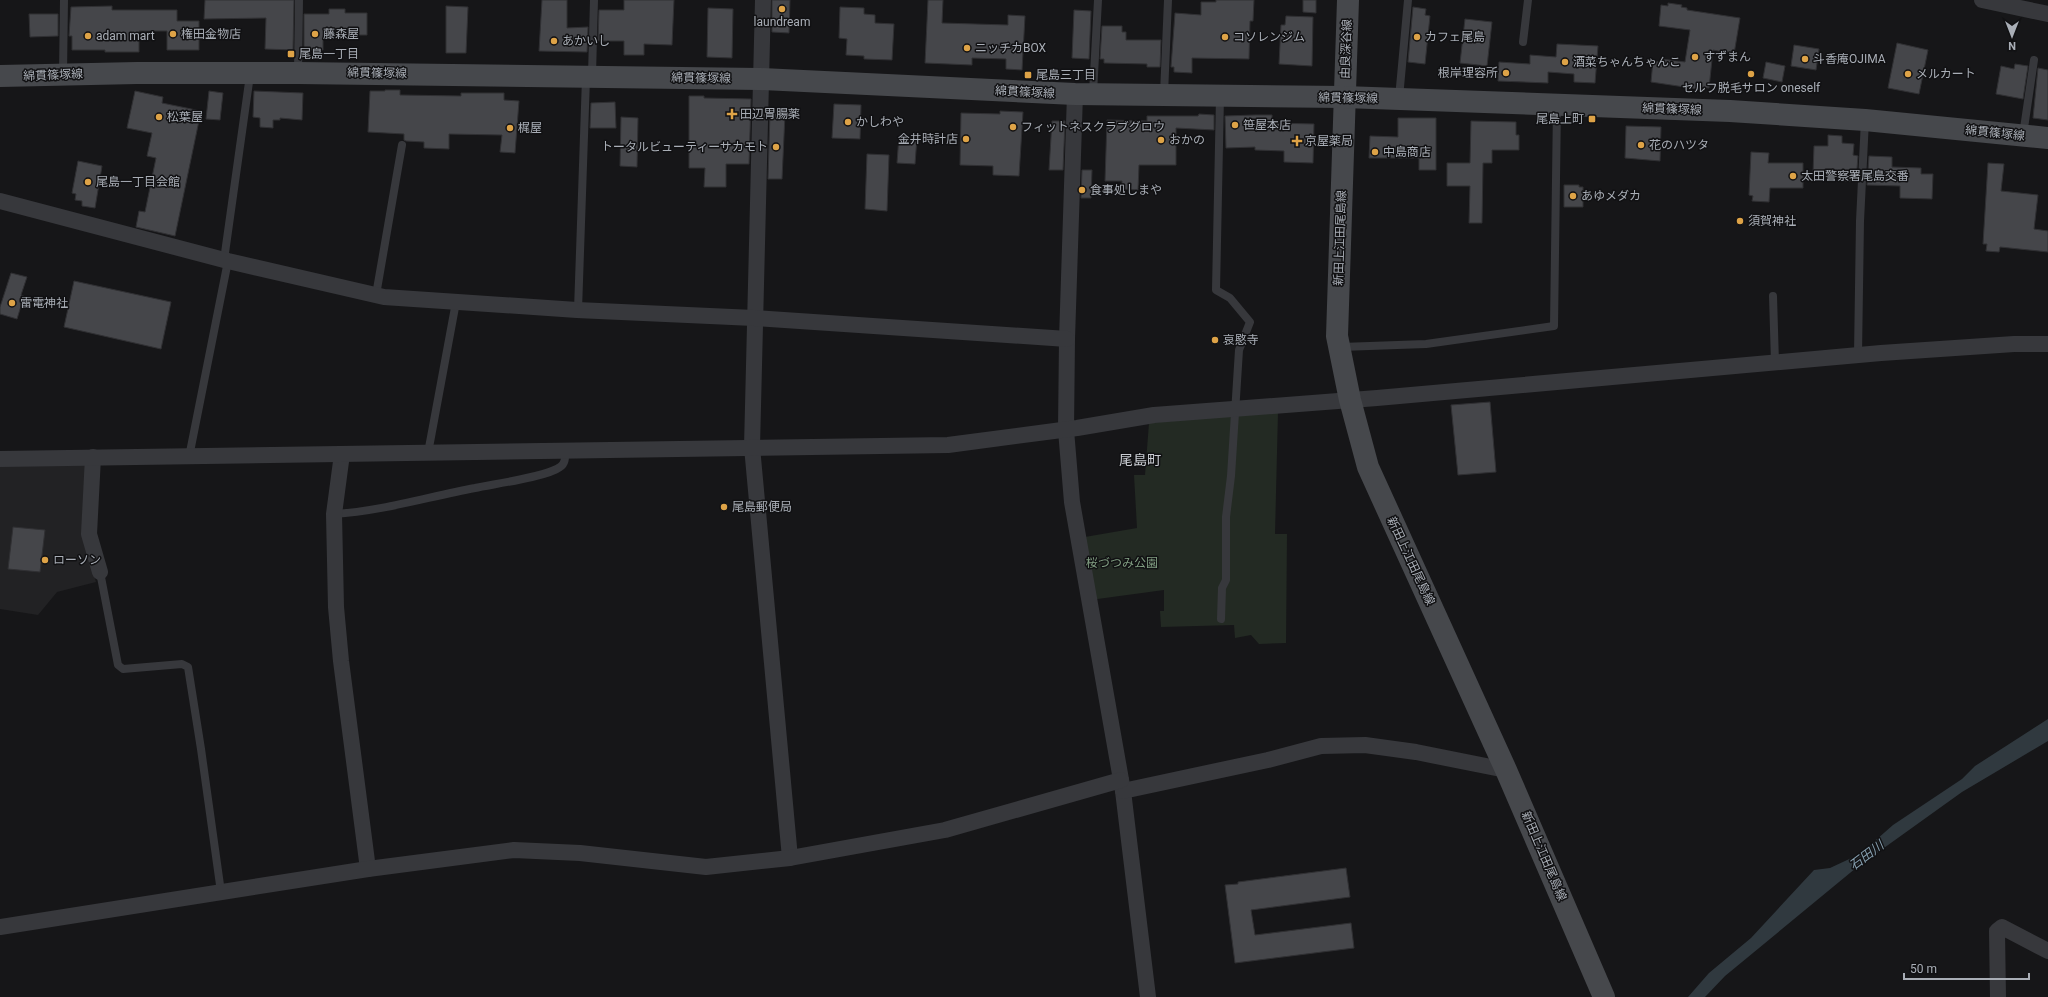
<svg xmlns="http://www.w3.org/2000/svg" width="2048" height="997" viewBox="0 0 2048 997" font-family="Roboto,'Noto Sans JP',sans-serif">
<rect width="100%" height="100%" fill="#161618"/>
<polygon fill="#222224" points="86,464 83,539 96,582 57,592 38,615 0,609 0,466"/>
<polygon fill="#232a23" points="1278,412 1275,534 1287,534 1286,643 1259,644 1251,635 1235,638 1234,625 1161,627 1160,611 1164,611 1164,590 1090,600 1079,538 1137,528 1134,475 1145,475 1149,423"/>
<polygon fill="#30393f" points="2048,719 2048,741 1962,792 1856,868 1725,976 1705,997 1688,997 1709,973 1751,938 1814,870 1830,868 1860,854 1893,825 1962,779 1975,766"/>
<g fill="#45464a" stroke="#303033">
<polygon points="205,0 294,0 293,50 265,49 266,18 204,19"/>
<polygon points="542,0 567,0 567,28 588,27 587,52 539,51"/>
<polygon points="624,0 674,0 672,45 644,44 644,55 624,55 624,41 598,41 599,10 624,10"/>
<polygon points="772,0 790,0 789,33 772,32"/>
<polygon points="928,0 943,0 942,23 1008,25 1008,15 1025,16 1022,70 1006,69 1006,59 972,58 972,65 925,63"/>
<polygon points="1216,0 1254,0 1253,21 1250,21 1249,59 1192,58 1192,73 1174,72 1174,67 1171,67 1175,13 1201,15 1201,2 1216,2"/>
<polygon points="1303,0 1316,0 1316,13 1303,12"/>
<polygon points="1668,3 1682,5 1681,7 1687,8 1687,10 1740,18 1734,54 1713,50 1709,88 1698,87 1698,89 1651,82 1653,61 1660,62 1661,59 1685,62 1690,30 1659,26 1661,5 1668,6"/>
<polygon points="112,6 112,10 177,10 177,21 199,21 199,50 167,50 167,31 139,31 139,52 105,52 105,50 72,50 72,36 69,36 71,7"/>
<polygon points="446,6 468,7 466,53 446,53"/>
<polygon points="840,7 864,8 864,14 875,15 875,23 894,24 892,60 864,59 864,56 846,55 847,39 839,38"/>
<polygon points="1413,7 1426,9 1425,15 1430,16 1425,64 1408,62"/>
<polygon points="708,8 733,9 732,58 707,57"/>
<polygon points="329,9 345,9 345,13 367,13 367,35 344,35 344,39 323,39 323,50 304,50 304,14 329,14"/>
<polygon points="1074,10 1091,11 1089,59 1072,58"/>
<polygon points="29,14 58,14 58,36 30,37"/>
<polygon points="1286,16 1313,17 1312,66 1279,64 1281,25 1285,25"/>
<polygon points="1465,19 1492,22 1487,66 1460,63"/>
<polygon points="1102,26 1122,26 1122,32 1126,32 1126,40 1161,40 1160,67 1147,67 1147,64 1104,63 1104,59 1100,59"/>
<polygon points="1897,43 1928,50 1919,94 1888,88"/>
<polygon points="1557,44 1598,46 1595,83 1574,82 1574,74 1548,72 1548,83 1498,81 1499,62 1530,64 1530,55 1556,57"/>
<polygon points="1794,45 1819,49 1816,70 1791,66"/>
<polygon points="1766,62 1785,66 1782,82 1763,78"/>
<polygon points="2015,64 2028,66 2023,99 1996,94 2001,66 2014,69"/>
<polygon points="2038,68 2048,70 2048,120 2033,118"/>
<polygon points="385,90 400,90 400,95 461,96 461,93 504,93 504,100 519,101 515,153 500,152 502,135 449,134 449,149 424,148 424,142 406,141 404,140 404,134 368,132 370,91 385,91"/>
<polygon points="135,91 163,97 162,103 201,111 175,236 136,227 139,211 145,212 156,158 147,156 152,133 127,128"/>
<polygon points="209,91 223,93 220,120 206,119"/>
<polygon points="254,91 303,93 302,120 280,118 280,120 273,120 273,128 260,127 260,118 253,117"/>
<polygon points="689,96 704,96 704,98 751,99 749,164 726,164 726,187 704,187 705,168 689,168"/>
<polygon points="615,102 616,128 590,128 591,103"/>
<polygon points="834,104 861,105 860,139 832,138"/>
<polygon points="1000,111 1023,112 1019,176 993,175 993,166 960,165 961,113 1000,114"/>
<polygon points="770,113 785,114 782,179 768,179"/>
<polygon points="1199,114 1214,115 1214,130 1176,128 1176,165 1139,165 1138,190 1122,189 1122,181 1105,181 1107,120 1147,121 1147,116 1198,116"/>
<polygon points="1255,115 1272,115 1272,123 1314,124 1313,163 1284,162 1284,151 1255,150 1255,147 1226,148 1225,116"/>
<polygon points="621,117 638,118 637,167 620,166"/>
<polygon points="1398,118 1436,118 1436,170 1419,170 1419,158 1369,158 1370,136 1398,137"/>
<polygon points="1052,121 1065,121 1063,170 1049,170"/>
<polygon points="1471,121 1516,122 1516,135 1519,135 1519,150 1492,150 1492,163 1483,163 1482,223 1469,223 1470,186 1447,186 1447,163 1470,163"/>
<polygon points="1626,126 1661,127 1660,161 1625,158"/>
<polygon points="1828,135 1842,136 1842,143 1854,144 1853,155 1858,156 1856,181 1843,181 1843,174 1813,174 1814,146 1828,146"/>
<polygon points="899,136 917,137 915,164 897,163"/>
<polygon points="1751,152 1769,153 1768,163 1803,163 1803,188 1770,188 1769,202 1752,201 1753,196 1749,195"/>
<polygon points="867,154 889,155 887,211 865,209"/>
<polygon points="1869,156 1892,157 1892,167 1921,168 1921,174 1933,174 1932,199 1900,198 1900,186 1867,185"/>
<polygon points="78,161 102,166 95,208 82,206 82,201 75,200 76,194 72,193"/>
<polygon points="1988,163 2004,164 2001,191 2038,195 2034,229 2048,231 2048,252 2000,247 1999,252 1986,251 1987,244 1983,244"/>
<polygon points="1082,170 1092,170 1091,198 1081,198"/>
<polygon points="1564,185 1579,185 1579,187 1583,187 1583,207 1564,207"/>
<polygon points="11,273 27,277 21,295 24,296 17,319 0,314 0,307"/>
<polygon points="74,281 171,302 161,349 64,327"/>
<polygon points="1490,402 1496,472 1458,475 1451,405"/>
<polygon points="13,527 45,530 40,572 8,569"/>
<polygon points="1346,868 1350,897 1251,910 1255,935 1351,923 1354,948 1235,963 1225,885 1238,884 1238,882"/>
</g>
<g fill="none" stroke-linecap="round" stroke-linejoin="round">
<g stroke="#37383c" stroke-width="8">
<polyline points="1523,42 1528,0"/>
<polyline points="298,72 299,0"/>
<polyline points="63,74 64,0"/>
<polyline points="592,75 594,0"/>
<polyline points="1093,93 1098,0"/>
<polyline points="1164,94 1168,0"/>
<polyline points="1220,97 1216,290 1230,298 1250,322 1239,350 1231,476 1226,517 1226,580 1222,588 1221,619"/>
<polyline points="1399,98 1408,0"/>
<polyline points="2023,135 2034,60"/>
<polyline points="224,260 250,75"/>
<polyline points="376,295 402,145"/>
<polyline points="1773,296 1775,363"/>
<polyline points="578,310 586,78"/>
<polyline points="1341,347 1426,344 1554,326 1557,106"/>
<polyline points="1858,355 1860,221 1865,120"/>
<polyline points="428,453 456,302"/>
<polyline points="189,457 228,261"/>
<path d="M334,514C382,511 427,497 475,488C493,484 547,477 560,467C566,463 565,457 565,450"/>
<polyline points="100,572 118,665 123,669 182,664 188,667 201,749 221,892"/>
</g>
<g stroke="#37383c" stroke-width="16">
<polyline points="763,0 752,447 790,858"/>
<polyline points="1982,0 2048,14"/>
<polyline points="1075,94 1067,339 1066,430 1072,502 1123,791 1148,997"/>
<polyline points="0,201 228,261 384,297 577,310 754,318 1067,339"/>
<polyline points="342,454 334,514 336,607 341,661 368,869"/>
<polyline points="93,457 89,534 100,572"/>
<polyline points="0,459 948,445 1077,428 1154,415 1377,398 1881,353 2014,344 2048,344"/>
<polyline points="1123,791 1268,760 1321,746 1365,745 1416,752 1506,770"/>
<polyline points="0,927 368,869 514,850 580,853 706,867 790,858 945,830 1121,780"/>
<polyline points="1998,997 1997,931 2002,927 2048,951"/>
</g>
<g stroke="#46484c" stroke-width="22">
<polyline points="1348,0 1337,336 1350,400 1368,467 1506,770 1604,997"/>
<polyline points="0,76 137,73 298,73 760,79 1075,94 1344,97 1730,111 1865,120 2048,138"/>
</g>
</g>
<g fill="#dea347" stroke="#111113" stroke-width="1.5">
<circle cx="782" cy="9" r="4"/>
<circle cx="173" cy="34" r="4"/>
<circle cx="315" cy="34" r="4"/>
<circle cx="88" cy="36" r="4"/>
<circle cx="1225" cy="37" r="4"/>
<circle cx="1417" cy="37" r="4"/>
<circle cx="554" cy="41" r="4"/>
<circle cx="967" cy="48" r="4"/>
<rect x="287" y="50" width="8" height="8" rx="2"/>
<circle cx="1695" cy="57" r="4"/>
<circle cx="1805" cy="59" r="4"/>
<circle cx="1565" cy="62" r="4"/>
<circle cx="1506" cy="73" r="4"/>
<circle cx="1751" cy="74" r="4"/>
<circle cx="1908" cy="74" r="4"/>
<rect x="1024" y="71" width="8" height="8" rx="2"/>
<path d="M730 108h4v4h4v4h-4v4h-4v-4h-4v-4h4z"/>
<circle cx="159" cy="117" r="4"/>
<rect x="1588" y="115" width="8" height="8" rx="2"/>
<circle cx="848" cy="122" r="4"/>
<circle cx="1235" cy="125" r="4"/>
<circle cx="1013" cy="127" r="4"/>
<circle cx="510" cy="128" r="4"/>
<circle cx="966" cy="139" r="4"/>
<circle cx="1161" cy="140" r="4"/>
<path d="M1295 135h4v4h4v4h-4v4h-4v-4h-4v-4h4z"/>
<circle cx="1641" cy="145" r="4"/>
<circle cx="776" cy="147" r="4"/>
<circle cx="1375" cy="152" r="4"/>
<circle cx="1793" cy="176" r="4"/>
<circle cx="88" cy="182" r="4"/>
<circle cx="1082" cy="190" r="4"/>
<circle cx="1573" cy="196" r="4"/>
<circle cx="1740" cy="221" r="4"/>
<circle cx="12" cy="303" r="4"/>
<circle cx="1215" cy="340" r="4"/>
<circle cx="724" cy="507" r="4"/>
<circle cx="45" cy="560" r="4"/>
</g>
<g text-anchor="middle" stroke-width="3" stroke-linejoin="round" paint-order="stroke">
<g font-size="12" fill="#a9aeb6" stroke="#111113" text-anchor="start">
<text x="782" y="26" text-anchor="middle">laundream</text>
<text x="181" y="38">権田金物店</text>
<text x="323" y="38">藤森屋</text>
<text x="96" y="40">adam mart</text>
<text x="1233" y="41">コソレンジム</text>
<text x="1425" y="41">カフェ尾島</text>
<text x="562" y="45">あかいし</text>
<text x="975" y="52">ニッチカBOX</text>
<text x="299" y="58">尾島一丁目</text>
<text x="1703" y="61">すずまん</text>
<text x="1813" y="63">斗香庵OJIMA</text>
<text x="1573" y="66">酒菜ちゃんちゃんこ</text>
<text x="1498" y="77" text-anchor="end">根岸理容所</text>
<text x="1916" y="78">メルカート</text>
<text x="1036" y="79">尾島三丁目</text>
<text x="1751" y="92" text-anchor="middle">セルフ脱毛サロン oneself</text>
<text x="740" y="118">田辺胃腸薬</text>
<text x="167" y="121">松葉屋</text>
<text x="1584" y="123" text-anchor="end">尾島上町</text>
<text x="856" y="126">かしわや</text>
<text x="1243" y="129">笹屋本店</text>
<text x="1021" y="131">フィットネスクラブグロウ</text>
<text x="518" y="132">梶屋</text>
<text x="958" y="143" text-anchor="end">金井時計店</text>
<text x="1169" y="144">おかの</text>
<text x="1305" y="145">京屋薬局</text>
<text x="1649" y="149">花のハツタ</text>
<text x="768" y="151" text-anchor="end">トータルビューティーサカモト</text>
<text x="1383" y="156">中島商店</text>
<text x="1801" y="180">太田警察署尾島交番</text>
<text x="96" y="186">尾島一丁目会館</text>
<text x="1090" y="194">食事処しまや</text>
<text x="1581" y="200">あゆメダカ</text>
<text x="1748" y="225">須賀神社</text>
<text x="20" y="307">雷電神社</text>
<text x="1223" y="344">哀愍寺</text>
<text x="732" y="511">尾島郵便局</text>
<text x="53" y="564">ローソン</text>
</g>
<g font-size="12" fill="#a9aeb6" stroke="#111113">
<text transform="translate(1346 49) rotate(-88)" y="4">由良深谷線</text>
<text transform="translate(377 73) rotate(1)" y="4">綿貫篠塚線</text>
<text transform="translate(53 75) rotate(-2)" y="4">綿貫篠塚線</text>
<text transform="translate(701 78) rotate(1)" y="4">綿貫篠塚線</text>
<text transform="translate(1025 92) rotate(3)" y="4">綿貫篠塚線</text>
<text transform="translate(1348 98) rotate(1)" y="4">綿貫篠塚線</text>
<text transform="translate(1672 109) rotate(2)" y="4">綿貫篠塚線</text>
<text transform="translate(1995 133) rotate(6)" y="4">綿貫篠塚線</text>
<text transform="translate(1340 238) rotate(-88)" y="4">新田上江田尾島線</text>
<text transform="translate(1411 561) rotate(65)" y="4">新田上江田尾島線</text>
<text transform="translate(1544 856) rotate(67)" y="4">新田上江田尾島線</text>
</g>
<g font-size="12" fill="#829f83" stroke="#111113">
<text x="1122" y="567">桜づつみ公園</text>
</g>
<g font-size="13" font-style="italic" fill="#849dad" stroke="#111113">
<text transform="translate(1866 855) rotate(-37)" y="5">石田川</text>
</g>
<g font-size="14" fill="#cacdd3" stroke="#111113">
<text x="1140" y="465">尾島町</text>
</g>
</g>
<g transform="translate(2012 36) rotate(180)" stroke="#111113" stroke-width="3" paint-order="stroke">
<path d="M0-3L7 15L0 10L-7 15Z" fill="#a9aeb6"/>
<text y="-6" font-size="11" font-weight="bold" text-anchor="middle" fill="#a9aeb6">N</text>
</g>
<path d="M1904 973v6h125v-6" fill="none" stroke="#a9aeb6" stroke-width="2"/>
<text x="1910" y="973" font-size="12" fill="#a9aeb6" stroke="#111113" stroke-width="3" paint-order="stroke">50 m</text>
</svg>
